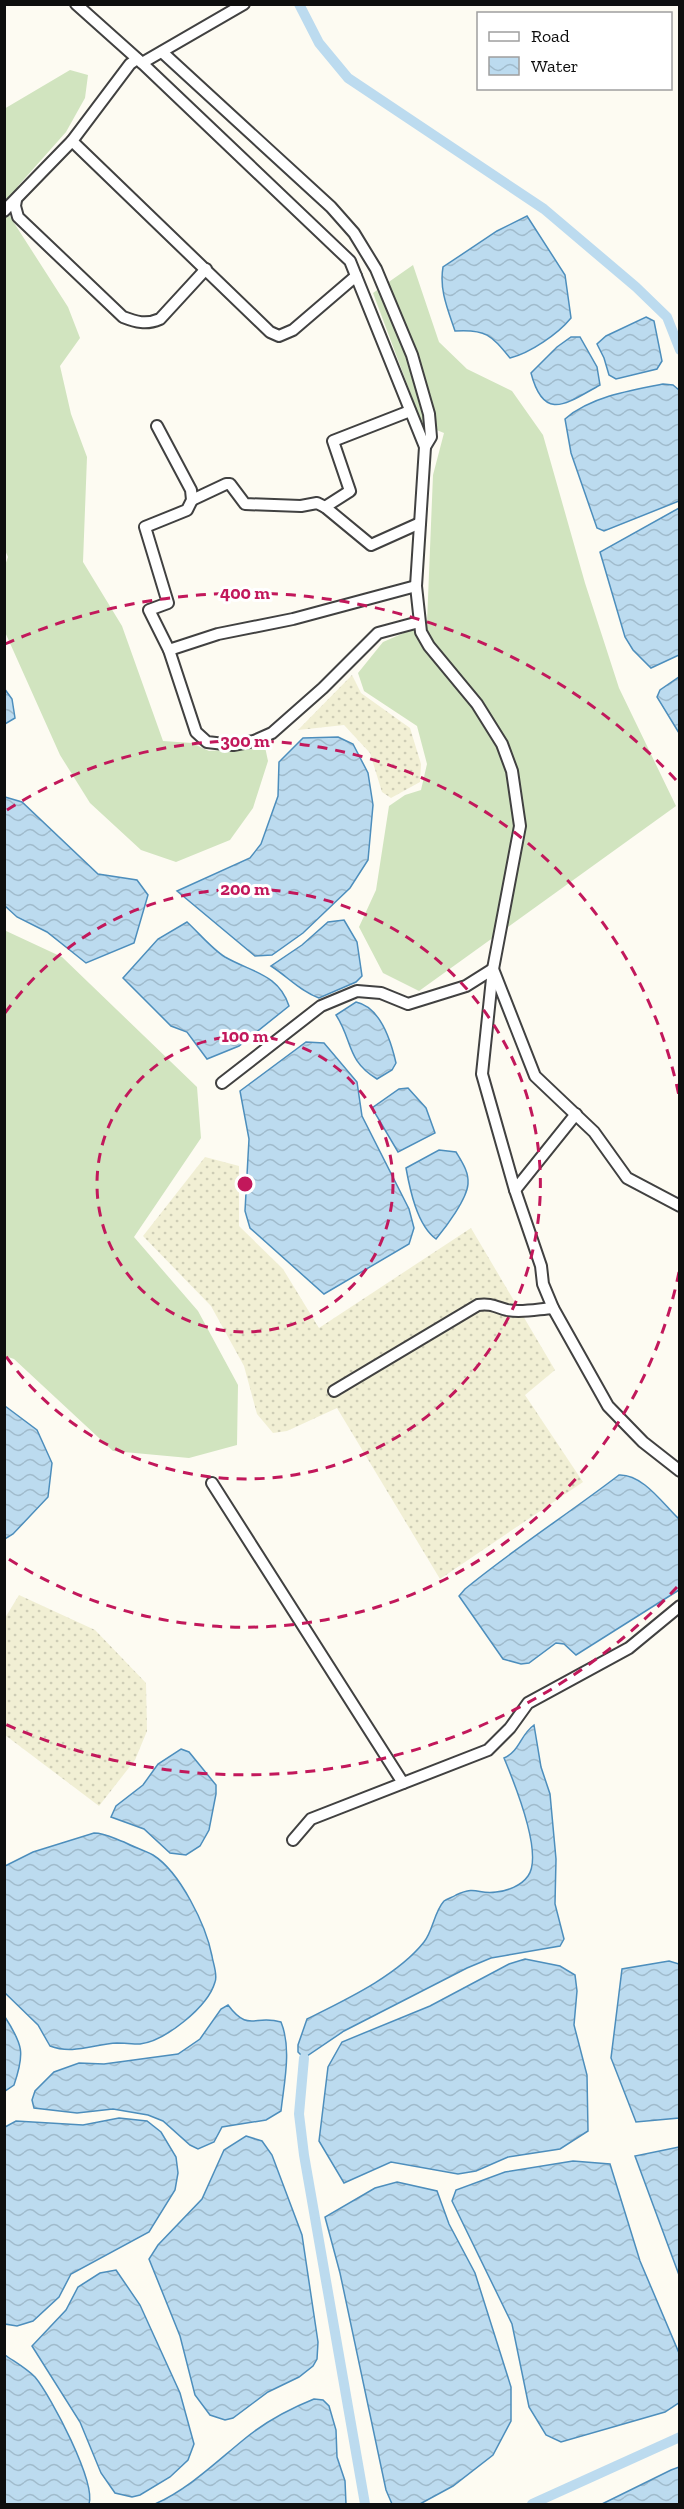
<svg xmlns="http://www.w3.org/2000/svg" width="684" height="2509" viewBox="0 0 684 2509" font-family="'Zilla Slab',serif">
<defs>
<pattern id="farmland-dots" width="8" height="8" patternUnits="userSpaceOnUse" patternTransform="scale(1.5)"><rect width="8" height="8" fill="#f1efd4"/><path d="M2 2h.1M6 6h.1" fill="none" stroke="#cdccb5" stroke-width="1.8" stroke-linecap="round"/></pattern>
<pattern id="water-waves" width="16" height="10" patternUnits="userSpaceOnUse" patternTransform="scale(1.5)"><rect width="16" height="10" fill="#bcdbef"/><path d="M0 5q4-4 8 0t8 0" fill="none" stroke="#a0bbcc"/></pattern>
</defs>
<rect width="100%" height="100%" fill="#fdfbf2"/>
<g fill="url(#farmland-dots)">
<polygon points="352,675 361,693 410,728 421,764 420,782 391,798 382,792 370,753 344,725 298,730"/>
<polygon points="205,1157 239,1166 239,1226 283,1269 319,1328 471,1228 555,1370 525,1395 583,1482 440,1579 337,1408 287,1431 273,1433 257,1414 244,1366 211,1306 143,1236"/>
<polygon points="19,1595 95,1630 146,1683 147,1731 135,1760 99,1806 5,1735 5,1618"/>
</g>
<g fill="#d1e4bf">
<polygon points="70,70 88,75 85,98 66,132 18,186 9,215 68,307 80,338 60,366 71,414 87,457 83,562 122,626 163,741 192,743 209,751 265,747 268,761 253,808 230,840 176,862 141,850 90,803 60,755 5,632 4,568 8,557 4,548 4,109"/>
<polygon points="413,265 439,342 467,369 512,391 543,435 585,583 619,688 676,806 419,991 383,973 359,927 376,890 389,806 405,795 421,790 427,764 417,726 364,691 358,673 383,642 427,623 433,475 444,433 422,424 373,293"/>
<polygon points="4,930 62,957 197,1087 201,1138 134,1237 198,1311 238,1385 237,1445 189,1458 113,1451 14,1359 5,1356"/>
</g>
<g fill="url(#water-waves)" stroke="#4d8ebc" stroke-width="1.5">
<path d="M527,216L565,275L571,318C558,334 530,353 510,358C491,335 486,329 455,331C448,310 439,290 443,267L497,231Z"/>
<polygon points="646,317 654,321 662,361 657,369 616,379 609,375 604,358 597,344 606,336"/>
<path d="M571,337H580L597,367L600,385C567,403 544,423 531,373L557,347Z"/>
<path d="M663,384L673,385L679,390V501L604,531L597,528L571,453L565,419C590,397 631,390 663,384Z"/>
<polygon points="679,508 679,655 651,668 633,650 625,637 600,552"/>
<polygon points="679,677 679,733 657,697 660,690"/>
<polygon points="4,688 12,699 15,718 5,724"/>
<polygon points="338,737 353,744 368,773 373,805 368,860 350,888 303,933 272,955 255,956 177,891 250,858 261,844 278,796 279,762 303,738"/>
<polygon points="5,797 22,802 98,874 137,880 148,895 134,943 86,963 47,932 17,917 5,906"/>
<path d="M344,920L357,942L362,976L356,982L319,998C300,991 288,977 271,966L302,945L328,922Z"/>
<path d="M187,922C199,933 212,949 225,957C251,972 279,974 289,1006L239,1046L207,1059L187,1032L171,1026L123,978L158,939Z"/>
<path d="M356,1002C380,1007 391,1041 396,1063L392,1070L377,1079C346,1060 353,1041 336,1015Z"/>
<polygon points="306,1042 324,1043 357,1082 362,1116 409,1209 414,1228 409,1244 324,1294 250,1228 245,1211 249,1139 240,1091"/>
<polygon points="408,1088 426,1108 435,1133 398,1152 372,1108 399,1089"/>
<path d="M439,1150L456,1152C462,1162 469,1172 468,1184C467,1199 446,1227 436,1239C417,1225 410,1190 406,1168Z"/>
<polygon points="5,1406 37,1430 52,1463 48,1497 13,1534 5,1539"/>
<path d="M619,1475C643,1474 663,1504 679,1519V1590L576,1655L564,1644L556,1643L529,1663L521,1664L503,1659L459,1596L465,1589C515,1548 568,1514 619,1475Z"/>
<path d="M534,1725L541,1767L550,1794L556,1859L555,1904L564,1939L560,1946L491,1958L467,1968L344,2031L304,2058L298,2052V2045L307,2019C345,2000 397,1976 424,1942C433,1931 434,1912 444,1901C447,1899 453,1897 456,1895C477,1885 478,1895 496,1892C507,1891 521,1886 528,1876C544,1854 514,1782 504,1758C520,1751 520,1735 534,1725Z"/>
<polygon points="181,1749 189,1752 216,1785 216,1794 209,1830 200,1846 186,1855 170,1853 144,1829 111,1817 116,1806 143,1785 158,1764"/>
<path d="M94,1833C105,1833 113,1838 124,1842C133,1847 144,1850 153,1855C180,1872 206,1925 212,1956C213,1963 218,1975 215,1982C208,2007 165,2041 140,2044C132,2044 124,2043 117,2043C94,2044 73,2055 50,2046L38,2025L5,1993V1866L33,1852Z"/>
<polygon points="525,1959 560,1966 575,1975 577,1991 574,2025 587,2075 588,2131 560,2149 508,2157 476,2171 458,2174 391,2162 344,2183 319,2141 328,2067 342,2042 430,2006 509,1964"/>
<polygon points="669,1961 679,1964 679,2118 636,2122 611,2058 622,1969"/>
<path d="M228,2005C249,2033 254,2014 281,2022C292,2049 284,2083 281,2111L266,2120L222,2127L214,2142L198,2149L190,2145L163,2121L148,2115L113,2109L77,2113L34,2108L32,2100L35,2091L54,2072L79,2063L104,2064L178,2054L200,2039L221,2009Z"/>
<path d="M5,2017C23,2045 25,2053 14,2085L5,2091Z"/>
<polygon points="119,2118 147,2121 161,2132 176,2157 178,2173 175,2190 149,2232 71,2274 59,2297 33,2321 17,2326 5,2324 5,2127 16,2121 83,2125"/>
<polygon points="246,2136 262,2141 272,2155 302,2235 318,2342 317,2359 313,2366 299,2377 268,2392 233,2418 225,2420 210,2415 195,2395 180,2336 149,2259 158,2245 202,2199 224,2150"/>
<polygon points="679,2147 680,2147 679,2275 635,2156"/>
<polygon points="573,2161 610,2164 640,2261 679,2353 680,2402 665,2412 561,2442 546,2435 529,2407 512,2324 452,2201 456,2190 505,2172"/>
<polygon points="397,2182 437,2191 449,2224 475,2273 511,2387 511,2421 493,2455 453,2486 420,2504 392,2504 386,2490 340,2273 325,2217 375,2188"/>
<polygon points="116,2270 140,2305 180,2393 194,2444 188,2460 170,2477 140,2495 132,2497 115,2493 101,2473 80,2422 32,2346 66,2310 78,2287 100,2273"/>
<path d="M5,2355C15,2362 26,2368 35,2377C51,2396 96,2482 89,2504H5Z"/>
<path d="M314,2399L323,2400L329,2406L336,2430L337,2457L345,2481L346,2504H155C187,2490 214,2464 242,2441C262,2424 289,2409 314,2399Z"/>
<polygon points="679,2467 679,2504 602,2504 671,2470"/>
</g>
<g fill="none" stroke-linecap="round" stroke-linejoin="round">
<g stroke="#bcdbef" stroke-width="10">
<polyline points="299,4 319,43 348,78 544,209 636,287 667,317 680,350"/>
<polyline points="304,2058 299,2114 304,2155 365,2504"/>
<polyline points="532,2504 680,2437"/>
</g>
<defs>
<g id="minor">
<polyline points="76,4 142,63 350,261 425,447 416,586 421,632 429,646 477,704 502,744 512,771 520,826 493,969 482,1074 515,1190 541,1266 543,1284 553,1308 608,1406 643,1442 680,1471"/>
<polyline points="162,52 331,207 354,233 376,269 412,355 429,414 431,437 425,447"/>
<polyline points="142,63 244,4"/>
<polyline points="72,141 270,332 279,336 293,330 356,276"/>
<path d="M16,200L15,206L18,217L123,317C136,322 146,325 160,319L206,269"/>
<polyline points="4,211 72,141 130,64 137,59"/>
<polyline points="157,426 191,490 192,500 187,510 145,527 168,603 149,610 169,650 196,732 207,742 233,745 254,741 272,733 323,688 378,633 419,622"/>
<polyline points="192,500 226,484 230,484 245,504 301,506 317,503 325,507 371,545 420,523"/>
<polyline points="325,507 350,491 333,441 410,411"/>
<polyline points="169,650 218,634 293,619 416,586"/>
<polyline points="222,1083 321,1006 357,991 381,993 408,1004 466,986 493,969 535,1076 594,1132 627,1178 680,1206"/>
<polyline points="515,1190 576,1114"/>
<path d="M334,1391L478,1305C490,1303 496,1307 507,1310C522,1313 538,1309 553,1308"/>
<polyline points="212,1483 403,1783"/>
<polyline points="293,1840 311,1819 488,1750 510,1728 528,1703 629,1648 680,1606"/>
</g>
</defs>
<use href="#minor" stroke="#414141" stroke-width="14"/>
<use href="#minor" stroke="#fff" stroke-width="10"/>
</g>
<g fill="none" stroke="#c2185b" stroke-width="3" stroke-dasharray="10 8">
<circle cx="245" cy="1184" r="148"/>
<path d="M5 1013A295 295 0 1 1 5 1355"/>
<path d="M679 1272A443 443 0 0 1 7 1558M7 810A443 443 0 0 1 679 1096"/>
<path d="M677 1587A591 591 0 0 1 5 1724M5 644A591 591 0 0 1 677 781"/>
</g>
<circle cx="245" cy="1184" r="9" fill="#c2185b" stroke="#fff" stroke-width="3"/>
<g font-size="18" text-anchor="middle" font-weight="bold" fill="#c2185b" stroke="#fff" stroke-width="6" stroke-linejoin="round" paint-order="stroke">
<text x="245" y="599">400 m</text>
<text x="245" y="747">300 m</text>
<text x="245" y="895">200 m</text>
<text x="245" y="1042">100 m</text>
</g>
<rect width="684" height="2509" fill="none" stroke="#0e0e0e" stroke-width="12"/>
<rect x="477" y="12" width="195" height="78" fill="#ffffff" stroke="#9f9f9f" stroke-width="1.5"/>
<rect x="489" y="32" width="30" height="9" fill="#ffffff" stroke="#9f9f9f" stroke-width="1.5"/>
<text x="531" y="42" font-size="18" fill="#0e0e0e">Road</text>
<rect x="489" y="57" width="30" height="18" fill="url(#water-waves)" stroke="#9f9f9f" stroke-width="1.5"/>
<text x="531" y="72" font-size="18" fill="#0e0e0e">Water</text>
</svg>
